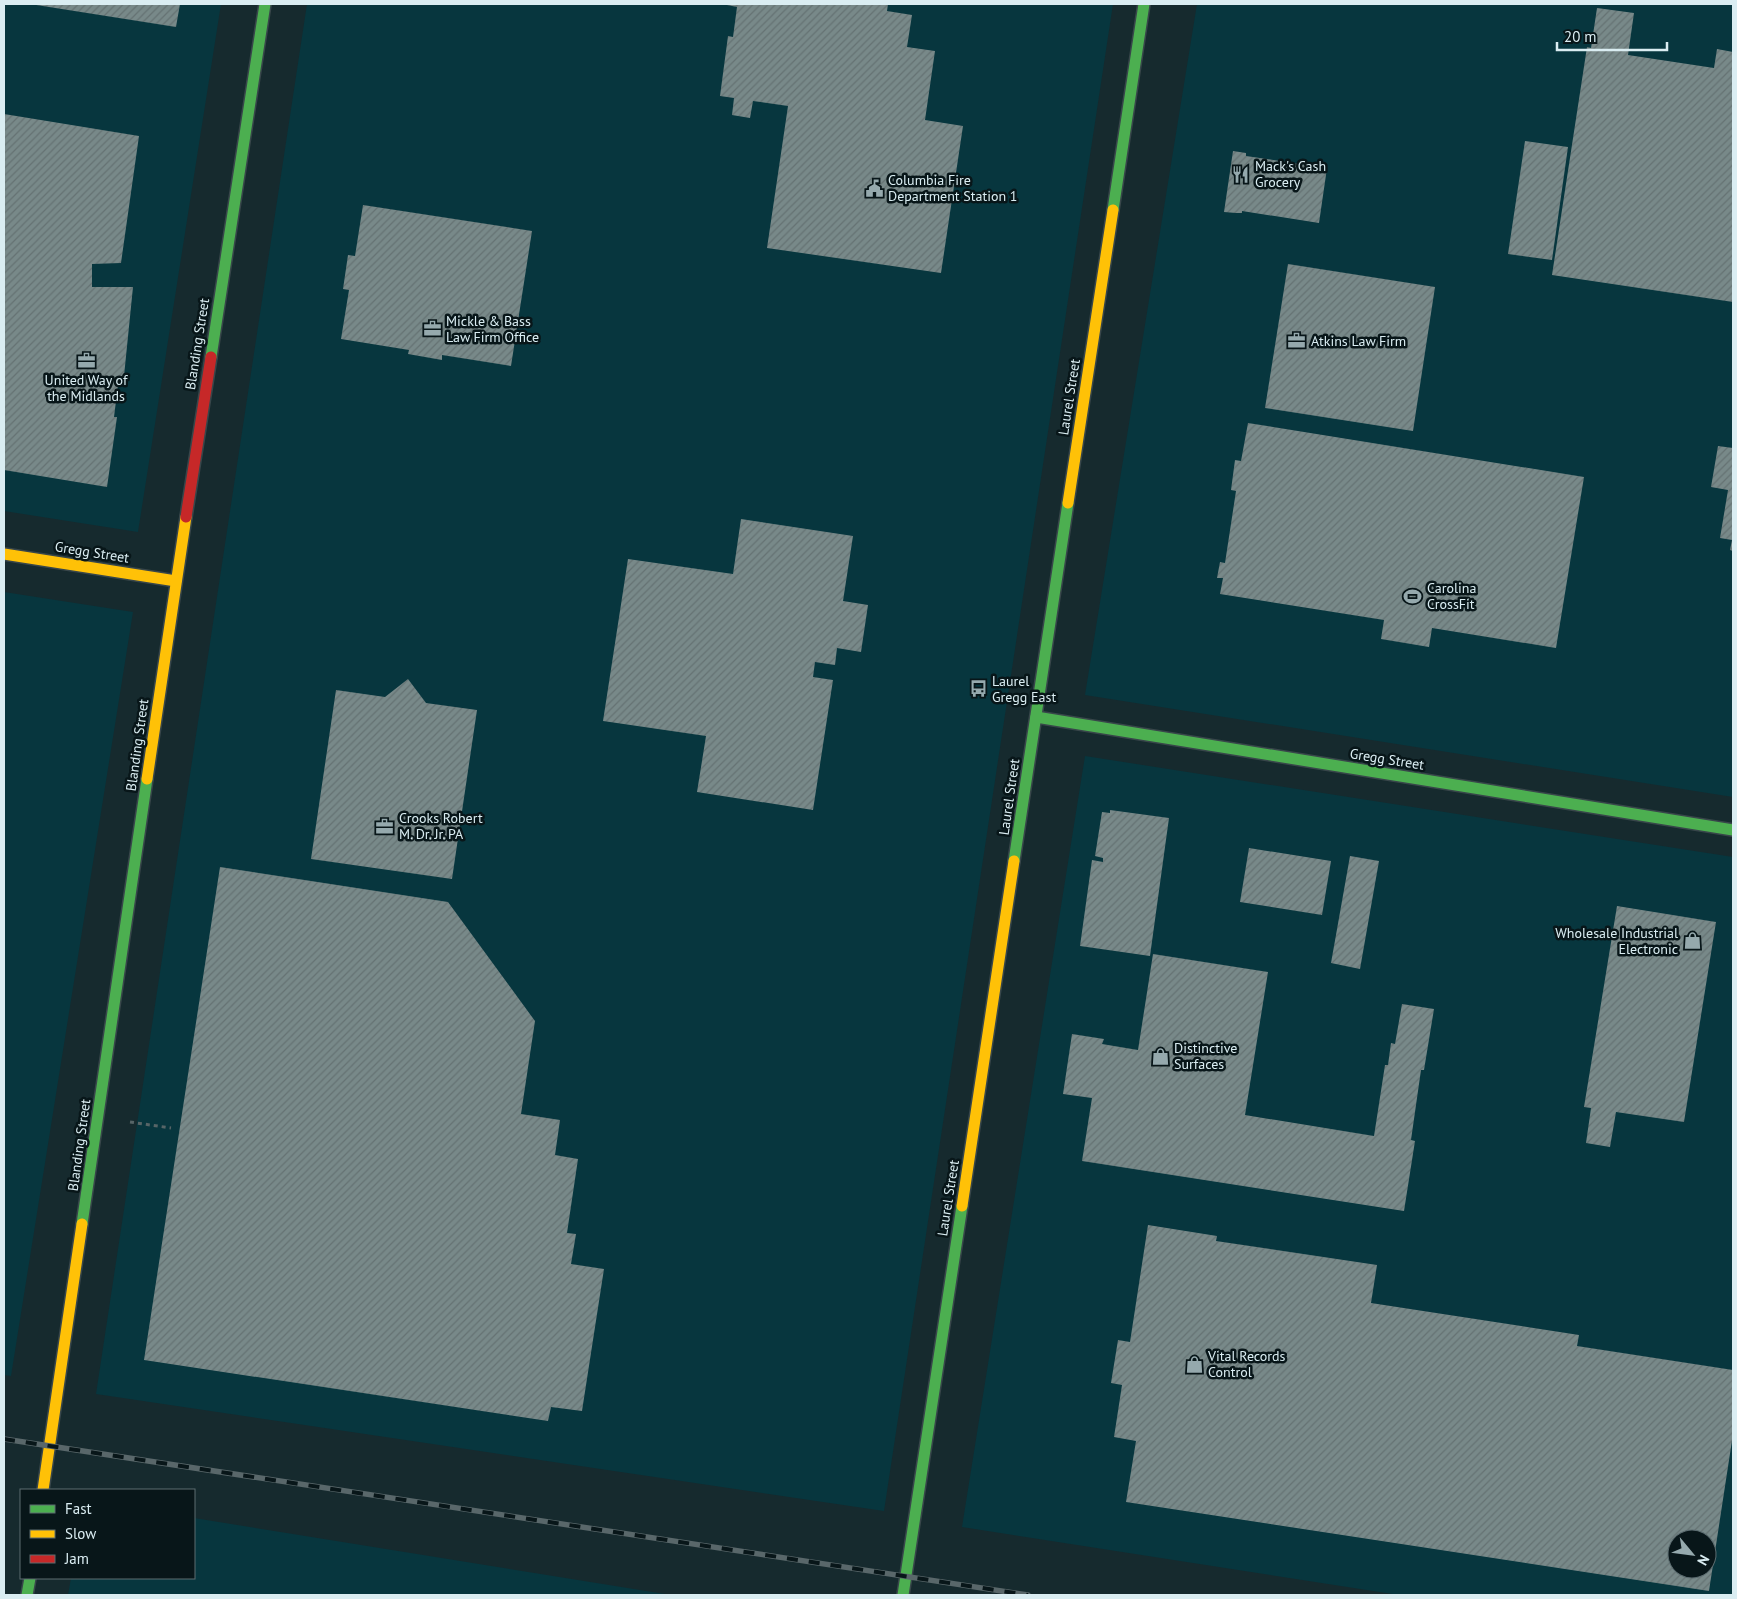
<svg xmlns="http://www.w3.org/2000/svg" width="1737" height="1599" viewBox="0 0 1737 1599" font-family="'PT Sans',sans-serif">
<defs>
<pattern id="building-hatch" width="6" height="6" patternUnits="userSpaceOnUse" patternTransform="scale(1.25)"><rect width="6" height="6" fill="#788989"/><path d="M-1 1l2-2M0 6l6-6M5 7l2-2" fill="none" stroke="#657273"/></pattern>
</defs>
<rect width="100%" height="100%" fill="#162a2e"/>
<g fill="#07363e" fill-rule="evenodd">
<polygon points="4,4 221,4 138,532 4,511"/>
<polygon points="307,4 1113,4 884,1511 96,1394"/>
<polygon points="1197,4 1733,4 1733,797 1085,695"/>
<polygon points="4,592 133,612 11,1376 4,1375"/>
<path d="M1085,756L1733,857V1595H1399L962,1527ZM1677,1539H1707V1569H1677Z"/>
<polygon points="194,1518 671,1595 68,1595 71,1578 194,1578"/>
</g>
<g fill="url(#building-hatch)" fill-rule="evenodd">
<polygon points="30,4 180,4 176,27"/>
<polygon points="722,4 888,4 887,11 912,15 907,47 935,51 925,120 963,126 941,273 767,248 788,106 753,101 750,118 732,115 734,98 720,96 728,36 733,37 737,7"/>
<polygon points="1597,8 1634,13 1628,55 1714,68 1717,49 1733,52 1733,302 1552,275 1587,47 1591,48"/>
<polygon points="4,114 139,136 121,263 92,264 92,287 133,287 123,386 118,385 114,417 117,417 107,487 4,470"/>
<polygon points="1525,141 1568,147 1552,260 1508,254"/>
<polygon points="1233,151 1246,153 1246,156 1327,168 1319,223 1242,211 1242,213 1236,213 1224,212"/>
<polygon points="363,205 532,231 511,366 442,355 442,360 408,354 409,350 341,339 349,290 343,289 348,255 355,256"/>
<polygon points="1288,264 1435,287 1413,431 1265,408"/>
<polygon points="1248,423 1584,477 1556,648 1432,628 1429,647 1381,639 1384,620 1220,594 1223,578 1217,578 1220,562 1225,563 1236,491 1231,490 1235,460 1241,461"/>
<polygon points="1718,446 1733,448 1733,551 1730,550 1732,540 1720,538 1728,490 1711,487"/>
<polygon points="741,519 853,536 843,601 868,605 861,652 837,648 835,665 815,662 813,677 833,680 813,810 697,792 706,736 603,721 628,559 733,574"/>
<polygon points="408,679 426,703 477,710 452,879 311,859 336,690 385,697"/>
<polygon points="1110,810 1169,818 1150,956 1080,946 1092,860 1103,862 1103,858 1095,856 1102,812 1110,813"/>
<polygon points="1249,848 1331,861 1322,915 1240,902"/>
<polygon points="1350,856 1379,861 1360,969 1331,963"/>
<polygon points="220,867 448,902 535,1021 521,1114 560,1120 555,1155 578,1159 567,1233 576,1234 571,1264 604,1269 582,1411 551,1407 548,1421 144,1360"/>
<polygon points="1617,906 1716,922 1684,1122 1616,1112 1610,1147 1586,1143 1591,1108 1584,1107"/>
<polygon points="1153,954 1268,972 1245,1115 1374,1136 1385,1065 1388,1065 1391,1043 1395,1044 1402,1004 1434,1009 1424,1070 1421,1070 1411,1140 1415,1141 1404,1211 1082,1161 1092,1098 1063,1094 1072,1034 1104,1039 1102,1044 1138,1050"/>
<path d="M1148,1225L1217,1236L1216,1241L1377,1265L1371,1303L1579,1335L1577,1346L1733,1370V1434L1709,1591L1126,1502L1136,1441L1114,1437L1122,1385L1111,1383L1118,1340L1130,1342ZM1677,1539H1707V1569H1677Z"/>
</g>
<g fill="none" stroke-linecap="round" stroke-linejoin="round">
<defs>
<g id="fast">
<polyline points="1113,210 1144,4"/>
<polyline points="211,357 265,4"/>
<polyline points="1036,717 1733,830"/>
<polyline points="1014,861 1068,503"/>
<polyline points="82,1224 147,779"/>
<polyline points="27,1595 30,1578"/>
<polyline points="903,1595 962,1206"/>
</g>
<g id="slow">
<polyline points="1068,503 1113,210"/>
<polyline points="4,554 176,581"/>
<polyline points="147,779 186,517"/>
<polyline points="962,1206 1014,861"/>
<polyline points="43,1490 82,1224"/>
</g>
<polyline id="jam" points="186,517 211,357"/>
</defs>
<use href="#fast" stroke="#38464a" stroke-width="14"/>
<use href="#slow" stroke="#38464a" stroke-width="14"/>
<use href="#jam" stroke="#38464a" stroke-width="14"/>
<polyline stroke="#576567" stroke-width="3" stroke-dasharray="4 4" stroke-linecap="butt" points="130,1122 171,1128"/>
<use href="#fast" stroke="#4caf50" stroke-width="11"/>
<use href="#slow" stroke="#ffc107" stroke-width="11"/>
<use href="#jam" stroke="#c62828" stroke-width="11"/>
<defs>
<polyline id="rail" points="4,1439 1028,1595"/>
</defs>
<use href="#rail" stroke="#59676a" stroke-width="5.5"/>
<use href="#rail" stroke="#081619" stroke-width="4" stroke-dasharray="11" stroke-linecap="butt"/>
</g>
<defs>
<symbol id="restaurant-bare" viewBox="-9 -9 18 18"><path d="M-5-6h1v4h1v-4h1v4h1v-4h1v5L-1.5 .5V6h-2V.5L-5-1ZM5-6V6H3V1.5H1.5Q1.5-4 5-6Z" fill="#95a9ad" stroke="#081619" stroke-width="2.5" paint-order="stroke"/></symbol>
<symbol id="civic-bare" viewBox="-9 -9 18 18"><path d="M-.6-6.5H3V-4.5H.6V-3L4-1V1h2V6H-6V1h2V-1L-.6-3ZM-1.2 2.5V6h2.4V2.5Z" fill="#95a9ad" stroke="#081619" stroke-width="2.5" paint-order="stroke"/></symbol>
<symbol id="office-bare" viewBox="-9 -9 18 18"><path d="M-6-3h4V-5.5h4V-3h4V5H-6ZM-1-4.5V-3h2v-1.5ZM-6 0V1H6V0Z" fill="#95a9ad" stroke="#081619" stroke-width="2.5" paint-order="stroke"/></symbol>
<symbol id="stadium-bare" viewBox="-9 -9 18 18"><path d="M0-5a6.5 5 0 1 0 0 10a6.5 5 0 1 0 0-10ZM-3.5-1.8h7v3.6h-7Z" fill="#95a9ad" stroke="#081619" stroke-width="2.5" paint-order="stroke"/></symbol>
<symbol id="bus-bare" viewBox="-9 -9 18 18"><path d="M-5-6H5V4H4V6H2V4H-2V6H-4V4H-5ZM-3.5-4V0h7V-4ZM-3.5 1.2v1.5H-2V1.2ZM2 1.2v1.5H3.5V1.2Z" fill="#95a9ad" stroke="#081619" stroke-width="2.5" paint-order="stroke"/></symbol>
<symbol id="shop-bare" viewBox="-9 -9 18 18"><path d="M-5-2.5h2.3a2.7 3.5 0 0 1 5.4 0H5L5.5 6h-11ZM-1.5-2.5h3a1.5 2.3 0 0 0-3 0Z" fill="#95a9ad" stroke="#081619" stroke-width="2.5" paint-order="stroke"/></symbol>
</defs>
<g fill-rule="evenodd">
<use href="#restaurant-bare" x="1228" y="162" width="25" height="25"/>
<use href="#civic-bare" x="862" y="176" width="25" height="25"/>
<use href="#office-bare" x="420" y="316" width="25" height="25"/>
<use href="#office-bare" x="1284" y="328" width="25" height="25"/>
<use href="#office-bare" x="74" y="348" width="25" height="25"/>
<use href="#stadium-bare" x="1400" y="584" width="25" height="25"/>
<use href="#bus-bare" x="966" y="676" width="25" height="25"/>
<use href="#office-bare" x="372" y="814" width="25" height="25"/>
<use href="#shop-bare" x="1680" y="928" width="25" height="25"/>
<use href="#shop-bare" x="1148" y="1044" width="25" height="25"/>
<use href="#shop-bare" x="1182" y="1352" width="25" height="25"/>
</g>
<g text-anchor="middle" stroke-width="5" stroke-linejoin="round" paint-order="stroke">
<g font-size="14" fill="#daedf2" stroke="#081619" text-anchor="start">
<text x="1255" y="171">Mack's Cash<tspan x="1255" dy="16">Grocery</tspan></text>
<text x="888" y="185">Columbia Fire<tspan x="888" dy="16">Department Station 1</tspan></text>
<text x="446" y="326">Mickle &amp; Bass<tspan x="446" dy="16">Law Firm Office</tspan></text>
<text x="1311" y="346">Atkins Law Firm</text>
<text x="86" y="385" text-anchor="middle">United Way of<tspan x="86" dy="16">the Midlands</tspan></text>
<text x="1427" y="593">Carolina<tspan x="1427" dy="16">CrossFit</tspan></text>
<text x="992" y="686">Laurel<tspan x="992" dy="16">Gregg East</tspan></text>
<text x="399" y="823">Crooks Robert<tspan x="399" dy="16">M. Dr. Jr. PA</tspan></text>
<text x="1678" y="938" text-anchor="end">Wholesale Industrial<tspan x="1678" dy="16">Electronic</tspan></text>
<text x="1174" y="1053">Distinctive<tspan x="1174" dy="16">Surfaces</tspan></text>
<text x="1208" y="1361">Vital Records<tspan x="1208" dy="16">Control</tspan></text>
</g>
<g font-size="14" fill="#daedf2" stroke="#081619">
<text transform="translate(197 344) rotate(-81)" y="5">Blanding Street</text>
<text transform="translate(1069 397) rotate(-81)" y="5">Laurel Street</text>
<text transform="translate(92 552) rotate(9)" y="5">Gregg Street</text>
<text transform="translate(137 745) rotate(-82)" y="5">Blanding Street</text>
<text transform="translate(1387 759) rotate(9)" y="5">Gregg Street</text>
<text transform="translate(1009 797) rotate(-82)" y="5">Laurel Street</text>
<text transform="translate(79 1145) rotate(-82)" y="5">Blanding Street</text>
<text transform="translate(948 1198) rotate(-81)" y="5">Laurel Street</text>
</g>
</g>
<rect width="1737" height="1599" fill="none" stroke="#daedf2" stroke-width="10"/>
<rect x="20" y="1489" width="175" height="90" fill="#081619" stroke="#5c6c70"/>
<rect x="30" y="1505" width="25" height="8" fill="#4caf50" stroke="#5c6c70"/>
<text x="65" y="1514" font-size="15" fill="#daedf2">Fast</text>
<rect x="30" y="1530" width="25" height="8" fill="#ffc107" stroke="#5c6c70"/>
<text x="65" y="1539" font-size="15" fill="#daedf2">Slow</text>
<rect x="30" y="1555" width="25" height="8" fill="#c62828" stroke="#5c6c70"/>
<text x="65" y="1564" font-size="15" fill="#daedf2">Jam</text>
<g transform="translate(1692 1554) rotate(119)"><circle r="24" fill="#081619" stroke="#5c6c70"/>
<path d="M0-4L9 19L0 12L-9 19Z" fill="#95a9ad"/>
<text y="-8" font-size="14" font-weight="bold" text-anchor="middle" fill="#daedf2">N</text>
</g>
<path d="M1557 42v8h110v-8" fill="none" stroke="#daedf2" stroke-width="2.5"/>
<text x="1564" y="42" font-size="15" fill="#daedf2" stroke="#081619" stroke-width="4" paint-order="stroke">20 m</text>
</svg>
